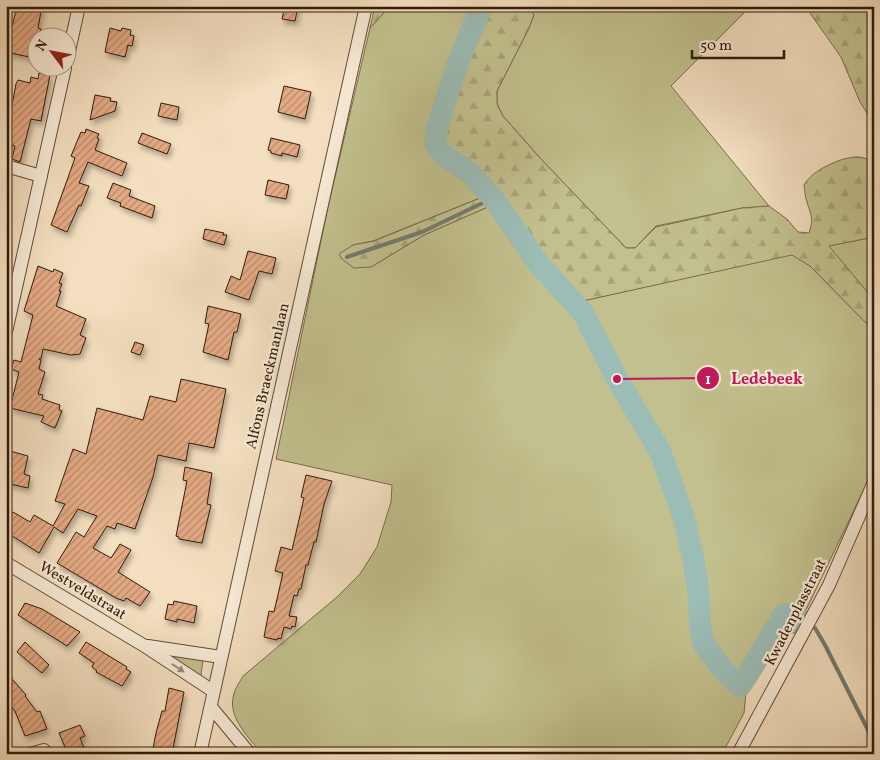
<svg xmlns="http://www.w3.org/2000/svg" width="880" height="760" viewBox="0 0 880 760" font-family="Vollkorn,serif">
<defs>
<pattern id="forest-firs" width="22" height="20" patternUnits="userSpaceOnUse" patternTransform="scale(1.25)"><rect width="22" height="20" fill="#c2c08e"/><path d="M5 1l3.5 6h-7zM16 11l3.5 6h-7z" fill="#a7a479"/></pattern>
<pattern id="building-hatch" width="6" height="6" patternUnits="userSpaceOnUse" patternTransform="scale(1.25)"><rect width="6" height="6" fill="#e4aa84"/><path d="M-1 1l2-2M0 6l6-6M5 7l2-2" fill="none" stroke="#b98a6a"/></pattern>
<filter id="shadow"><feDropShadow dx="2.5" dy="4.5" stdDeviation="2.5" flood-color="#0004"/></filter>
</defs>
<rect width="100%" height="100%" fill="#f4e0c1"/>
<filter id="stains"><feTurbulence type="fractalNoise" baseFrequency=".004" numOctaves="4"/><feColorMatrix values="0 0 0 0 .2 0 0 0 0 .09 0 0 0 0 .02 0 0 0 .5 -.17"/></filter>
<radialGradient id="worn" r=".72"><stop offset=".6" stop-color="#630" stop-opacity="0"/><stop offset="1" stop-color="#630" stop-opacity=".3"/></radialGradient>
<g fill="#c2c08e" stroke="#7a6d4c">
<path d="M390,6H473L445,83L432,128L437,157L465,176L485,196L373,241L353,245L371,267L424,235L490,206L569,312L578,302L792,254L810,266L874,331V463L868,481L795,633H783L769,651L755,674L746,693L744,713L722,754H262C250,739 229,719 233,698C234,690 239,683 243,676L337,597L360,574L377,547L391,502L392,485L276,459L328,207L370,28Z"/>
<polygon points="528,6 751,6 671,86 769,206 742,208 656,226 635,248 626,248 540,158 503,116 497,104 497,91 529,28 534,15"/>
<polygon points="874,237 874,300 828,246"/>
<polygon points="164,652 203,660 201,675 198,676"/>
</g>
<g fill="url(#forest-firs)" stroke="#7a6d4c">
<polygon points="375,6 390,6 370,28"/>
<path d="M473,6H528L534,15L529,28L497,91V104L503,116L540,158L626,248H635L656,227L742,208L769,206L787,219L798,232L809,233C814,218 811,216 807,202C805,197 805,191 804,185C811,173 825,166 838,161C846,158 861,154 868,160C878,170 874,222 874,237L829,246L874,300V331L810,266L792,255L578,302L569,312L490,206L424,235L371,267L354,268L342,259L339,254L353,245L374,241L485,196L465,176L437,157L430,144L432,128L445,83Z"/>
<polygon points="805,6 874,6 874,124 860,102 841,57"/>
</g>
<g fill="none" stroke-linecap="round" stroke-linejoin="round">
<g stroke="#727c71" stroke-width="4">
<polyline points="347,257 422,232 493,198"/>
<polyline points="815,628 825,645 874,742"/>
</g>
<path stroke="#9cbdb6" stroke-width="22" d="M482,6L458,62L437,128L435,144L441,153L470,173L493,198L538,263L583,313L617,379L660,451L683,515L693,557L698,588L700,624L703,643L724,671L740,686C756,664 768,638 784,615L793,614L799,619"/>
</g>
<g fill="url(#building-hatch)" stroke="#331a09" filter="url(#shadow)">
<polygon points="17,6 42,6 38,28 41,29 38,38 34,58 6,52 6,30 11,31"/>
<polygon points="285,6 298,6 295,21 282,19"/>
<polygon points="110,28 121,31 122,28 131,30 130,35 134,36 132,46 128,45 125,57 105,52"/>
<polygon points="39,73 50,75 41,121 31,119 20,162 12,159 15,146 6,143 6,126 8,126 16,84 18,80 30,83 31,77 38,79"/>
<polygon points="284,86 311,92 305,119 278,112"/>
<polygon points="95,95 111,98 110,101 117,102 115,111 90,120"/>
<polygon points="161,103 179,107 177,120 158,116"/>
<polygon points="86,129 99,134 97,138 99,139 95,150 127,163 122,176 88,162 79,183 89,186 81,206 79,205 67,232 51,225 75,158 71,156 81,132 85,133"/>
<polygon points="142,133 171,144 167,154 138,143"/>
<polygon points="271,138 300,145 297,157 282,153 282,156 271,153 271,151 268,150"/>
<polygon points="268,180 289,185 286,199 265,195"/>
<polygon points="113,183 131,190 129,196 155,206 152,218 120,206 121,203 107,198"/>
<polygon points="205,229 224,233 223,235 227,235 224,245 203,239"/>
<polygon points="248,251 276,258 272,274 259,271 249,300 225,292 231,276 240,280"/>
<polygon points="38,266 53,272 54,269 63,273 59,283 62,284 59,291 61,291 56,306 86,319 80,335 86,338 80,354 71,355 43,349 41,359 39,359 41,360 39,369 45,372 38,394 43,395 42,399 60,405 59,410 62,411 55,428 41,422 44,416 10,408 19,372 11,369 14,360 21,362 33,315 24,311"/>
<polygon points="208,306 241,314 237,332 234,332 228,360 203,352 209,324 205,323"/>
<polygon points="135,342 144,345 140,355 131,352"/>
<polygon points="181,379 226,389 214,448 189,443 186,461 158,455 153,477 135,529 117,523 115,529 107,526 93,548 111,558 120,544 131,550 118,572 150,592 140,606 126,598 124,601 116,598 57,563 76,532 84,537 97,516 78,509 63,533 54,527 39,553 6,532 6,522 13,512 30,522 34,515 53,526 65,504 55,501 73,449 86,454 97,408 143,420 150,396 176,402"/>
<polygon points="6,450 28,456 24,474 30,476 28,488 6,483"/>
<polygon points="185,467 212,473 207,504 211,505 202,543 179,539 179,537 176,536 187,481 183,480"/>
<polygon points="306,475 332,481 324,504 316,542 314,542 308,565 306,565 301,589 299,589 297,596 294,595 289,616 297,617 295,627 292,626 291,629 284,627 281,639 278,638 277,640 264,637 269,611 274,612 283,573 275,571 281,547 292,550 304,498 301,497"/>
<polygon points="174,601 197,606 194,623 177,619 177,622 165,619 168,604 173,605"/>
<polygon points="25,603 42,609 80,632 67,646 18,615"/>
<polygon points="25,642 49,665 42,673 17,652"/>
<polygon points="86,642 127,667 126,669 131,672 122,686 96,672 97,671 92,667 94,663 79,653"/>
<polygon points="6,672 26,695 25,696 37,712 40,711 47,729 25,736 15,711 6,700"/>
<polygon points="169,688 184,692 172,754 152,754 156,733 162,711 165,711"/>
<polygon points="80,725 85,736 80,738 84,748 68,754 59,733"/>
</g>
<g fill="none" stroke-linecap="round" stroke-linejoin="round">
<defs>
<g id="minor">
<polyline points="68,56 79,6"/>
<polyline points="6,166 41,176"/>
<polyline points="6,332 65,68"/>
<polyline points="6,563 143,645 213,691"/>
<polyline points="148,646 221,657"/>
<polyline points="211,707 250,754"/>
<polyline points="30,754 44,750 47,754"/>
<polyline points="200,754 366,6"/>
<polyline points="738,754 829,585 874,482"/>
</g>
</defs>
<use href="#minor" stroke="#634c37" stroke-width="14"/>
<use href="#minor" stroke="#f8ebd7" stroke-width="12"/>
</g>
<defs><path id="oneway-solid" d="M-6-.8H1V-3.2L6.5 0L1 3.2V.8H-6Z" transform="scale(1.25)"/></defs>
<use fill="#9f8d7a" href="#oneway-solid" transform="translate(178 668) rotate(33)"/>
<g text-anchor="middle" stroke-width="4.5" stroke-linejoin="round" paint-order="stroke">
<g font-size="15" fill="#331a09" stroke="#f8ebd7">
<text transform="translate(267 376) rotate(-77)" y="5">Alfons Braeckmanlaan</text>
<text transform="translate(83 590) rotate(31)" y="5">Westveldstraat</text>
<text transform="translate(795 612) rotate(-63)" y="5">Kwadenplasstraat</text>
</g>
</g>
<path fill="none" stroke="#c2185b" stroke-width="2" d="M617 379L708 378"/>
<g fill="#c2185b" stroke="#f8ebd7" stroke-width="2">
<circle cx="617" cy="379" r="5"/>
<circle cx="708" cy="378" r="12"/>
</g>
<g font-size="15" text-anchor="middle" font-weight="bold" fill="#fff">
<text x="708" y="384">1</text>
</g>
<g font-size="16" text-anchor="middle" font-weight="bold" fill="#c2185b" stroke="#f8ebd7" stroke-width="4.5" stroke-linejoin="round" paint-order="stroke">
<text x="767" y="384">Ledebeek</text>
</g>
<rect width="880" height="760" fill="none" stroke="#f4e0c1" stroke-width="25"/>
<rect x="8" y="8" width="865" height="745" fill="none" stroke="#331a09" stroke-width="2.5"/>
<rect x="12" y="12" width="855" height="735" fill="none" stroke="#331a09"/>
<g transform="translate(52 52) rotate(302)"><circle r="24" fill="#f8ebd7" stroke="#a99785"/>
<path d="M0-4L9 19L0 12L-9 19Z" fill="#8f2418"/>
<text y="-8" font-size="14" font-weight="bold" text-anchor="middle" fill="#331a09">N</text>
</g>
<path d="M692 50v8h92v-8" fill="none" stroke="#331a09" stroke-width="2.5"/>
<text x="700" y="50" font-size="15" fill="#331a09" stroke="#f8ebd7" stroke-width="4" paint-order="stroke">50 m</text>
<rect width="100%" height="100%" filter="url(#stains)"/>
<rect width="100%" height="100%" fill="url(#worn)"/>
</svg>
